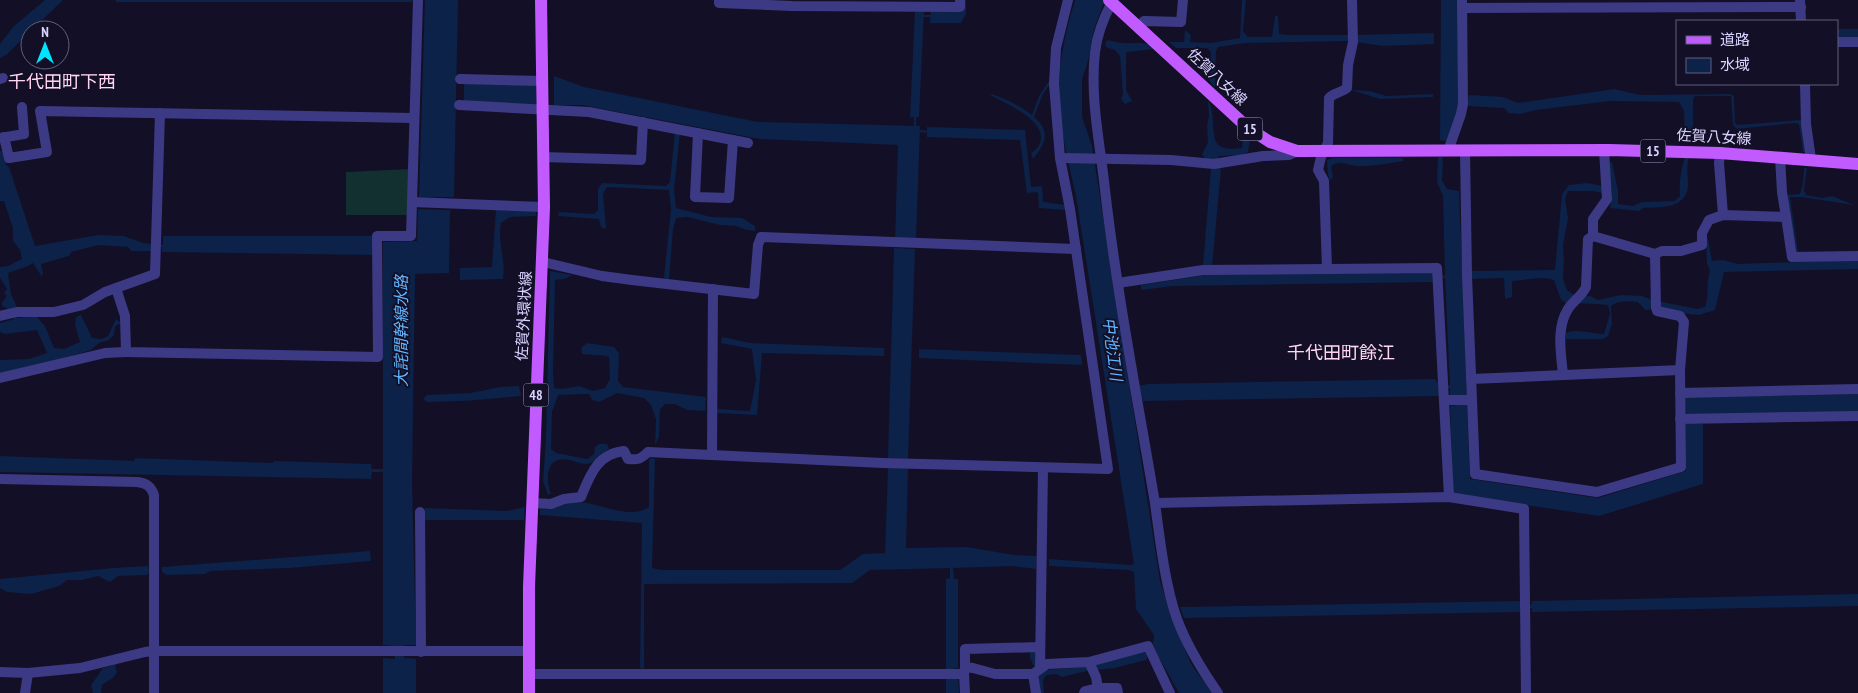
<svg xmlns="http://www.w3.org/2000/svg" width="1858" height="693" viewBox="0 0 1858 693" font-family="'PT Sans Narrow','Noto Sans JP',sans-serif">
<rect width="100%" height="100%" fill="#130f26"/>
<polygon fill="#12302f" points="411,169 409,215 346,215 346,172"/>
<g fill="#0c2248">
<polygon points="45,0 63,0 32,30 30,30 30,32 6,55 0,58 0,44 14,26"/>
<polygon points="115,0 413,0 412,2 116,2"/>
<polygon points="425,0 458,0 454,197 419,197"/>
<polygon points="963,0 966,0 966,14 961,23 930,23 931,11"/>
<path d="M1075,0H1105L1094,29L1088,61L1082,79V117L1092,146L1160,581L1172,617L1191,664L1212,693H1179L1157,654L1153,644L1154,635L1136,609L1134,572L1129,570L1049,566V559L1131,565L1134,564L1076,196C1068,160 1058,124 1059,86C1059,57 1067,28 1075,0Z"/>
<polygon points="1242,0 1246,0 1243,31 1248,37 1272,37 1275,16 1278,16 1279,34 1286,35 1350,35 1350,41 1245,43 1218,47 1216,51 1215,88 1209,80 1211,52 1207,48 1176,48 1169,42 1184,42 1185,30 1191,35 1190,42 1211,43 1240,38"/>
<polygon points="1441,0 1458,0 1459,99 1468,99 1469,95 1503,97 1518,103 1614,89 1640,95 1730,94 1734,96 1735,123 1737,125 1801,120 1807,152 1803,152 1799,124 1795,123 1737,129 1733,125 1731,96 1695,96 1693,99 1693,142 1685,142 1684,111 1679,102 1610,101 1536,110 1520,114 1509,113 1504,108 1468,106 1468,102 1459,102 1457,112 1447,141 1440,140"/>
<polygon points="915,11 924,11 919,117 910,117"/>
<rect x="1837" y="29" width="21" height="9"/>
<polygon points="1434,33 1434,44 1383,46 1356,42 1355,35"/>
<path d="M1108,40C1113,41 1119,43 1124,43C1136,44 1146,40 1155,49L1126,52V90L1132,101L1125,104L1121,99L1123,94L1120,56L1115,50L1106,47L1105,43Z"/>
<polygon points="554,76 584,87 758,122 920,126 916,239 895,239 898,145 760,139 582,105 554,105"/>
<path d="M1049,81L1051,82L1042,96L1034,117C1052,132 1045,144 1033,159L1031,153C1037,150 1041,144 1041,137C1040,116 1003,103 987,93C1003,97 1019,105 1032,115L1039,96Z"/>
<polygon points="464,82 536,85 536,104 464,102"/>
<polygon points="1351,90 1370,91 1386,96 1433,94 1433,97 1380,99"/>
<path d="M1208,100C1221,124 1200,154 1242,148L1243,139L1248,136L1250,140L1248,152L1241,155L1219,156L1213,166L1221,169L1212,267L1433,272L1434,276L1445,275L1443,196L1437,182L1438,157H1443L1442,181L1447,189L1459,191L1467,395L1460,396V405H1467L1470,479L1598,498L1686,471V424H1692V417L1684,416V397L1858,394V413L1695,416V424H1703V484L1599,516L1453,494L1450,406L1457,405V396L1450,395V388L1441,389V396L1143,401L1139,386L1148,384L1435,379L1441,386L1450,385L1445,278H1434L1433,282L1173,286L1141,290V285L1206,275L1203,266L1211,168L1202,154L1208,143L1207,126L1209,116Z"/>
<polygon points="927,127 1025,130 1031,187 1042,186 1043,202 1066,205 1065,210 1039,208 1038,192 1027,193 1020,140 927,137"/>
<polygon points="675,132 680,133 674,189 676,208 711,217 742,218 755,226 755,231 747,230 736,226 720,225 688,217 676,218 673,229 669,280 664,278 671,209 669,190 607,187 603,194 606,229 601,227 599,219 558,216 559,212 594,214 598,210 598,189 602,183 666,186 670,182"/>
<polygon points="0,151 3,151 6,165 9,167 35,246 98,235 124,236 143,243 163,245 163,236 373,236 372,255 162,252 162,247 153,247 152,251 131,251 128,247 98,245 71,252 69,256 41,264 43,273 42,277 33,263 28,266 8,273 11,294 17,307 17,318 36,316 45,326 54,348 64,349 80,342 75,325 76,317 81,315 92,338 102,339 108,336 116,319 121,323 115,326 114,335 109,340 99,343 91,350 35,367 0,374 0,360 29,359 47,353 37,330 5,334 0,332 0,323 14,319 11,310 2,306 2,302 7,296 4,293 7,289 0,278 0,267 8,266 22,259 20,250 13,241 13,228 4,201 0,201"/>
<path d="M1685,157H1689C1686,167 1688,175 1688,185C1687,209 1661,207 1643,208L1639,211L1610,208L1612,193L1609,163L1612,162L1618,191V204L1633,206L1642,202L1675,201L1680,196C1679,183 1681,169 1685,157Z"/>
<path d="M1333,158H1402L1404,161C1391,163 1369,167 1357,166C1346,165 1341,159 1331,166L1333,177L1330,180L1328,175L1327,160Z"/>
<polygon points="1804,168 1807,168 1804,190 1806,195 1822,198 1832,196 1854,205 1801,197 1790,197 1798,252 1794,252 1786,195 1800,194 1803,184"/>
<path d="M1587,183L1598,185L1604,188L1602,193L1593,191H1568L1565,199L1568,218L1563,245L1564,264L1563,279L1567,290L1576,296H1590L1598,300L1621,295L1642,296L1652,300L1697,309L1705,307C1710,294 1705,284 1710,271L1707,264L1706,238L1708,239L1712,261L1723,260L1738,264L1858,260V269L1724,272L1715,310L1699,315L1680,313L1652,307L1649,310H1645L1638,302C1629,301 1619,300 1611,306L1612,324L1608,336L1603,339H1566V333C1578,328 1592,334 1604,334L1610,313L1608,305L1578,303L1568,304L1561,300L1554,280C1544,276 1524,280 1512,281V297L1505,299L1504,278L1470,279L1471,271L1555,270L1562,194L1569,185Z"/>
<polygon points="418,209 450,210 449,273 415,274 412,482 416,645 405,645 404,658 416,659 416,693 383,693 383,658 395,659 395,646 383,645 383,472 372,472 371,479 0,472 0,456 134,461 135,458 273,463 274,461 371,464 372,469 383,469 383,242 417,241"/>
<path d="M496,210L536,211V216L510,217L501,223C497,243 506,258 503,279L460,280V268L492,267Z"/>
<polygon points="894,248 915,249 908,459 888,458"/>
<path d="M550,271L572,275L565,279L555,280L553,374L554,388L563,389L579,386L593,391L605,388L610,379L609,357C601,354 592,356 582,354L581,348L587,343L614,347L619,353L618,381L623,387L706,397L705,411L687,410L675,404H665L660,409L659,437L655,445L656,419L651,405L644,398L617,393L599,402L592,400L589,394L558,395L552,412L551,449L556,453L587,459L594,454L595,447L599,444H607L609,449C603,454 594,464 586,464C581,464 575,461 570,460C546,455 545,477 551,494L548,495L543,481L546,439Z"/>
<polygon points="722,337 751,343 884,348 884,356 762,353 757,415 716,413 717,409 750,411 756,380 752,349 721,343"/>
<polygon points="919,349 1081,355 1082,365 919,358"/>
<path d="M519,386L521,396C489,399 459,402 427,402L423,399L427,395L471,393L500,387Z"/>
<path d="M653,458L655,459L652,568L661,570H840L863,554L885,553L888,468H908L906,548L967,547L1014,555L1037,556L1036,569L1013,566L953,568L954,579H958V668L953,669L954,678H958L959,693H946V678H951L950,669H946V579L950,578V568L870,570L852,583L644,584V669L640,668L642,523L540,515V509C545,509 551,510 555,508C563,505 572,501 581,502C601,504 631,520 649,507V459Z"/>
<polygon points="525,507 524,520 425,520 425,508 507,511"/>
<polygon points="370,551 371,561 290,568 210,571 205,574 167,575 162,572 162,567"/>
<polygon points="148,566 149,572 147,575 118,576 110,582 98,576 82,580 67,580 59,586 31,594 7,592 0,588 0,579 113,568"/>
<polygon points="1858,594 1858,606 1532,612 1532,608 1521,608 1521,612 1184,618 1180,607 1520,601 1521,605 1531,605 1532,601"/>
<polygon points="1030,652 1036,652 1045,670 1095,666 1098,663 1145,652 1148,656 1146,660 1115,668 1097,670 1096,669 1062,677 1056,674 1046,675 1043,681 1044,693 1040,693 1035,669 1030,658"/>
<polygon points="117,664 115,667 117,672 114,677 102,685 101,693 93,693 91,685 103,668"/>
</g>
<g fill="none" stroke-linecap="round" stroke-linejoin="round">
<g stroke="#0c2248" stroke-width="2">
<polyline points="922,16 933,16"/>
<polyline points="915,128 915,115"/>
<polyline points="919,131 930,132"/>
</g>
<g stroke="#3d3a85" stroke-width="10">
<polyline points="719,0 719,3 792,6 960,7 960,0"/>
<path d="M1352,0L1353,42L1348,65L1347,88C1341,93 1335,92 1329,98L1328,143L1321,157L1318,170L1324,181L1327,269L1437,268L1449,497"/>
<polyline points="1800,0 1801,21"/>
<path d="M1112,2C1104,17 1097,36 1095,52C1090,96 1099,138 1104,181C1116,289 1137,396 1155,503"/>
<polyline points="1462,8 1801,7"/>
<polyline points="1138,27 1144,21 1181,22 1183,0"/>
<polyline points="1837,42 1858,42"/>
<polyline points="0,79 3,78"/>
<polyline points="460,79 543,81"/>
<polyline points="1805,84 1806,124 1811,159"/>
<polyline points="459,105 589,112 748,143"/>
<polyline points="698,133 695,197 729,198 733,140"/>
<polyline points="4,137 9,158 47,152 40,111 413,118"/>
<polyline points="0,138 24,134 22,107"/>
<polyline points="1448,151 1461,114 1463,104 1462,0"/>
<polyline points="1465,151 1467,276 1475,474 1597,492 1681,467 1680,370 1684,322 1680,316 1657,311 1656,308 1655,254 1593,236 1593,219 1607,199 1604,150"/>
<polyline points="1720,153 1719,163 1723,215"/>
<polyline points="543,157 641,160 643,122"/>
<polyline points="1780,157 1782,192 1786,217"/>
<polyline points="1060,158 1171,160 1214,164 1263,156 1289,155 1297,151"/>
<polyline points="412,202 418,0"/>
<polyline points="1655,254 1662,251 1681,251 1702,245 1702,233 1709,220 1723,215 1786,217 1792,257 1858,256"/>
<polyline points="543,262 602,276 632,280 754,294 758,245 761,237 1076,249"/>
<polyline points="1118,283 1203,270 1327,269"/>
<polyline points="116,288 125,316 126,352 378,357 377,236 411,236 412,202 544,207"/>
<polyline points="0,316 17,312 54,312 83,305 105,292 155,274 160,113"/>
<path d="M1563,375C1561,353 1556,328 1568,309C1573,301 1582,296 1586,287L1588,239L1593,236"/>
<polyline points="0,378 105,353 126,352"/>
<polyline points="1471,379 1680,370"/>
<polyline points="1680,393 1858,389"/>
<polyline points="1445,400 1471,400"/>
<polyline points="1680,419 1858,416"/>
<polyline points="712,454 713,289"/>
<path d="M0,479L137,482C146,483 151,486 154,495V693"/>
<path d="M532,503L551,504L564,499L581,497C590,475 597,454 624,451L628,459C638,460 641,459 648,452L883,463L1108,469L1070,209L1060,158L1054,84L1056,48L1068,0"/>
<polyline points="420,512 421,652"/>
<polyline points="1089,662 1096,677 1098,688"/>
<polyline points="965,667 965,649 1040,647"/>
<polyline points="1040,669 1043,468"/>
<polyline points="0,672 28,673 80,668 145,652 153,651 529,651"/>
<polyline points="529,674 964,674 965,667 973,668 995,674 1033,674 1047,664 1089,662 1148,646 1170,693"/>
<polyline points="964,674 965,693"/>
<polyline points="1033,674 1036,693"/>
<polyline points="25,693 28,673"/>
<polyline points="1084,693 1085,691 1098,688 1117,688 1118,693"/>
<path d="M1218,693C1202,670 1187,646 1177,619C1165,585 1160,540 1155,503L1449,497L1524,509L1526,693"/>
</g>
<g stroke="#c25bff" stroke-width="12">
<polyline points="1109,0 1247,127 1270,142 1297,151 1609,150 1720,153 1858,164"/>
<polyline points="529,693 529,587 544,207 541,0"/>
</g>
</g>
<g text-anchor="middle" stroke-width="4" stroke-linejoin="round" paint-order="stroke">
<g fill="#130f26" stroke="#9e99be" stroke-width="1">
<rect x="1237.5" y="117.5" width="25" height="23" rx="4"/>
<rect x="1640.5" y="139.5" width="25" height="23" rx="4"/>
<rect x="523.5" y="383.5" width="25" height="23" rx="4"/>
</g>
<g font-size="14" font-weight="bold" fill="#d9d4ff">
<text x="1250" y="134">15</text>
<text x="1653" y="156">15</text>
<text x="536" y="400">48</text>
</g>
<g font-size="15" fill="#d9d4ff" stroke="#130f26">
<text transform="translate(1217 77) rotate(43)" y="5">佐賀八女線</text>
<text transform="translate(1714 137) rotate(3)" y="5">佐賀八女線</text>
<text transform="translate(524 316) rotate(-87)" y="5">佐賀外環状線</text>
</g>
<g font-size="16" font-style="italic" fill="#62b6ff" stroke="#130f26">
<text transform="translate(401 331) rotate(-90)" y="6">大詫間幹線水路</text>
<text transform="translate(1113 349) rotate(83)" y="6">中池江川</text>
</g>
<g font-size="18" fill="#ffd6f0" stroke="#130f26">
<text x="62" y="88">千代田町下西</text>
<text x="1341" y="359">千代田町餘江</text>
</g>
</g>
<rect x="1676" y="20" width="162" height="65" fill="#130f26" stroke="#625e7d"/>
<rect x="1686" y="36" width="25" height="8" fill="#c25bff" stroke="#625e7d"/>
<text x="1720" y="45" font-size="15" fill="#d9d4ff">道路</text>
<rect x="1686" y="58" width="25" height="15" fill="#0c2248" stroke="#625e7d"/>
<text x="1720" y="70" font-size="15" fill="#d9d4ff">水域</text>
<g transform="translate(45 45)"><circle r="24" fill="#130f26" stroke="#625e7d"/>
<path d="M0-4L9 19L0 12L-9 19Z" fill="#00e5ff"/>
<text y="-8" font-size="14" font-weight="bold" text-anchor="middle" fill="#d9d4ff">N</text>
</g>
</svg>
